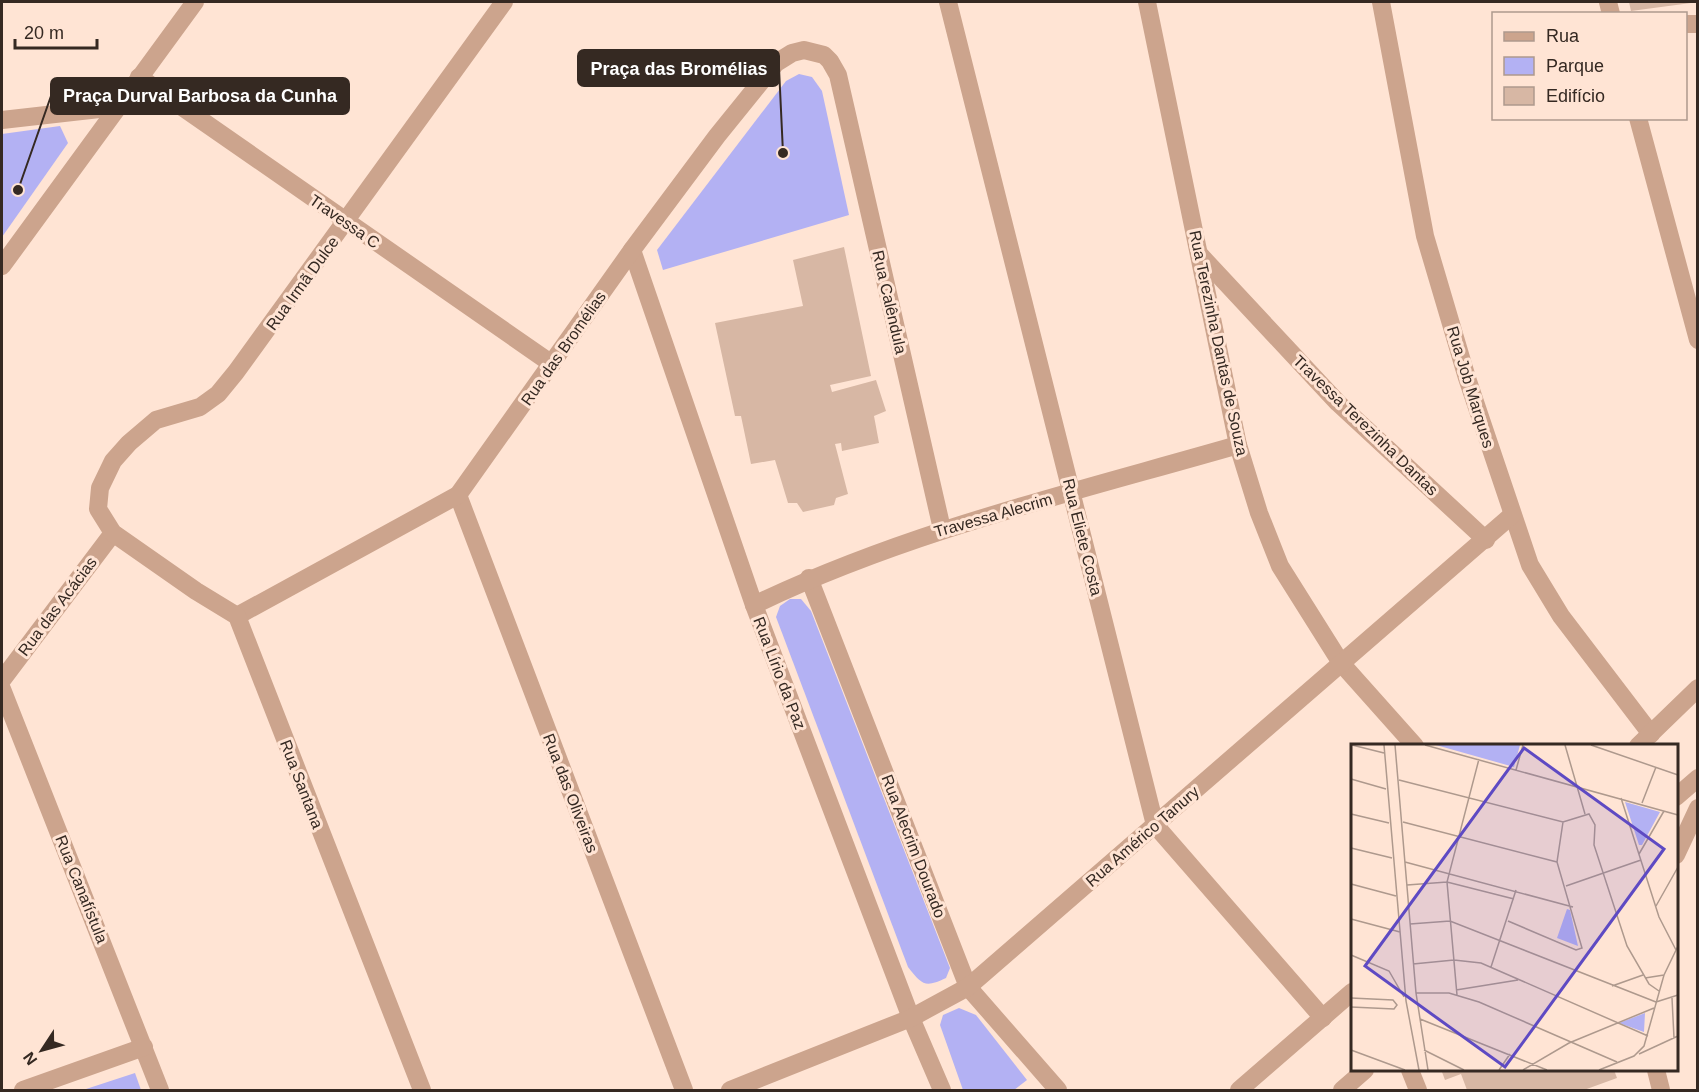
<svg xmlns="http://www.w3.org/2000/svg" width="1699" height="1092" viewBox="0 0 1699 1092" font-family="Helvetica,sans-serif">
<rect width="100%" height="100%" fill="#ffe4d4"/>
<g fill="#b3b1f3">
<polygon points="799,74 812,77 822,91 849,215 663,270 657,250 786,81"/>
<polygon points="60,126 68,143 2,237 2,134"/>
<path d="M790,599H801L811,611L950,968L946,978C925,988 922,985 908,967L776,617L780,606Z"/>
<polygon points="959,1008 976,1015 1027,1080 1014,1090 963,1090 940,1025 943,1015"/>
<polygon points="135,1073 141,1090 83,1090"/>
</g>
<g fill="#d7b7a4">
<polygon points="1629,2 1691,2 1691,3 1631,11"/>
<polygon points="844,247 871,376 830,385 832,392 876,380 886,411 874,416 879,443 842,451 841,443 835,444 848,494 836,498 834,505 803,512 797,503 788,503 775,460 751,464 741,416 735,416 715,323 803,306 793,260"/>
<polygon points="1447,1070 1614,1070 1617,1078 1584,1090 1467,1090 1461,1074 1445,1080 1442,1072"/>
</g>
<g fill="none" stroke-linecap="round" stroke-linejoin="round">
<g stroke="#cca48d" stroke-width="18">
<polyline points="948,2 1155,825 1323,1018"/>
<polyline points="1147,2 1238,445 1259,513 1280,566 1341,663 1415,746"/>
<polyline points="1381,2 1425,236 1467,378 1530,565 1561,616 1651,734"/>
<polyline points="1608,2 1611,14"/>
<polyline points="1686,24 1698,24"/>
<polyline points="139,77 552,364"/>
<polyline points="1638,118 1698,340"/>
<polyline points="2,120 117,107"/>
<polyline points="632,250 754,605 911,1018 942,1090"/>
<polyline points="1200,255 1338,403 1486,540"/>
<polyline points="2,266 195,2"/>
<polyline points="458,495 684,1090"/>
<polyline points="809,578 968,987 1058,1090"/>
<path d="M754,605C908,531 1075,492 1238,445"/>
<polyline points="237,616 458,495 632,250 717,136 776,63 792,53 804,50 824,55 830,61 838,75 942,529"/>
<polyline points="2,680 113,533"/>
<polyline points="2,689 160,1090"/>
<polyline points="1638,746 1698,688"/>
<polyline points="1676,797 1698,778"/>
<polyline points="1676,855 1698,808"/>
<polyline points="1410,1070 1418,1090"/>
<polyline points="1656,1070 1661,1090"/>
<polyline points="23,1090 144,1047"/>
<polyline points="422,1090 237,616 196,591 113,533 98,509 100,488 113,461 129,443 156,420 200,407 218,394 236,372 504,2"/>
<polyline points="730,1090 911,1018 968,987 1512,515"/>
<polyline points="1239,1090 1352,992"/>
<polyline points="1342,1090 1365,1070"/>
</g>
</g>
<g text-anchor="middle" stroke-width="6" stroke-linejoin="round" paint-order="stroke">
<g font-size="16" fill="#352922" stroke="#ffe4d4">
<text transform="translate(345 221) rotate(35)" y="6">Travessa C</text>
<text transform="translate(302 283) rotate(-54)" y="6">Rua Irmã Dulce</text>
<text transform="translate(890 302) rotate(77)" y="6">Rua Calêndula</text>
<text transform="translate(1219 343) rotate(78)" y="6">Rua Terezinha Dantas de Souza</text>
<text transform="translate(563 348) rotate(-55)" y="6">Rua das Bromélias</text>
<text transform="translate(1471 387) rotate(73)" y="6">Rua Job Marques</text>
<text transform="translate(1366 425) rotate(44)" y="6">Travessa Terezinha Dantas</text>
<text transform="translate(993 515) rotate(-16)" y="6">Travessa Alecrim</text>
<text transform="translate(1083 537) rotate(76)" y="6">Rua Eliete Costa</text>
<text transform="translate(57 606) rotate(-53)" y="6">Rua das Acácias</text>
<text transform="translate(780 673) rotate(69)" y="6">Rua Lírio da Paz</text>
<text transform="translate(302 784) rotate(69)" y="6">Rua Santana</text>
<text transform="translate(571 793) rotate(69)" y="6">Rua das Oliveiras</text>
<text transform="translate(1142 836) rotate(-41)" y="6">Rua Américo Tanury</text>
<text transform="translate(914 846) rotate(69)" y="6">Rua Alecrim Dourado</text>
<text transform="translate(82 889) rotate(68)" y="6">Rua Canafístula</text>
</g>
</g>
<g transform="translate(1351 744)">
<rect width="327" height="327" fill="#ffe4d4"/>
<path d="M85,1H169L163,23ZM274,58L309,68L291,101H288ZM216,165L219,166L227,202L206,194ZM294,269L293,288L268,279Z" fill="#b3b1f3"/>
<path fill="none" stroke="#ae998d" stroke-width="1.5" d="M1,1L33,9M33,1L55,257L68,326M44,1L65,249L77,326M74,1L327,71M214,1L234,70M240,1L327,31M165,26L172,1M0,35L35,45M48,36L212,78L238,70L244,81L243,101L276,202L298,240L308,247M270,54L308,173L325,206M291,59L305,23M0,70L38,79M52,78L206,118M0,104L41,114M288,110L313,67M54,118L222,163M0,140L45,152M56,141L96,138L163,155M215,142L290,116M305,162L327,123M0,175L49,188M157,177L225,206L231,204L206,118L212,78M59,180L99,177L305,258M0,211L38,227L53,253M62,220L103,216L130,219L297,292M140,223L165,146M294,234L313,231M261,242L292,231M105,246L167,236M65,249H98L128,258L266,318M106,251L96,138L128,15M0,254L42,256L46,261L43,265L0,263M321,254L323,294M305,258L327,251M69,275L196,326M0,306L54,326M73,306L113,326M288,310L327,292M148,326L159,310M172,326L218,299L303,264M248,326L283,312L293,302L313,231L327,202"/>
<path fill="#5e4ac3" fill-opacity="0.15" stroke="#5e4ac3" stroke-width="3" d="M173,4L313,105L154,323L14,222Z"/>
<rect width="327" height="327" fill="none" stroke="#352922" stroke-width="3"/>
</g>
<path fill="none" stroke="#352922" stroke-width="2" d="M783 153L779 68M18 190L51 96"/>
<g fill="#352922" stroke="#ffe4d4" stroke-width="2">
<circle cx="783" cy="153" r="6"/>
<circle cx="18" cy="190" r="6"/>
</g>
<g fill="#352922" stroke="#352922" stroke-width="2">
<rect x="578" y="50" width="201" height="36" rx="6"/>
<rect x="51" y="78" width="298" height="36" rx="6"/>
</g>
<g font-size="18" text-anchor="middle" font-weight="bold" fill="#fff">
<text x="679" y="75">Praça das Bromélias</text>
<text x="200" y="102">Praça Durval Barbosa da Cunha</text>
</g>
<rect width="1699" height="1092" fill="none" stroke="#352922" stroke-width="6"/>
<rect x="1492" y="12" width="195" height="108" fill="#ffe4d4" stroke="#ae998d" stroke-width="1.5"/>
<rect x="1504" y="32" width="30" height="9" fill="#cca48d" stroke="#ae998d" stroke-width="1.5"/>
<text x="1546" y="42" font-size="18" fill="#352922">Rua</text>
<rect x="1504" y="57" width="30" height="18" fill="#b3b1f3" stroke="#ae998d" stroke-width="1.5"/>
<text x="1546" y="72" font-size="18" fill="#352922">Parque</text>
<rect x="1504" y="87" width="30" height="18" fill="#d7b7a4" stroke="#ae998d" stroke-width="1.5"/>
<text x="1546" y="102" font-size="18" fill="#352922">Edifício</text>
<g transform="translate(42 1050) rotate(234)" stroke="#ffe4d4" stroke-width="4.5" paint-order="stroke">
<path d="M0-4.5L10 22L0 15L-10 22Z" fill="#352922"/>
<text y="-9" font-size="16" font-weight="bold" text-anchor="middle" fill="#352922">N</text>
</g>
<path d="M15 39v9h82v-9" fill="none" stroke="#352922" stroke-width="3"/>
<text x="24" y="39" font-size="18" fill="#352922" stroke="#ffe4d4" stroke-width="4.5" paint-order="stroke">20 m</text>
</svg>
